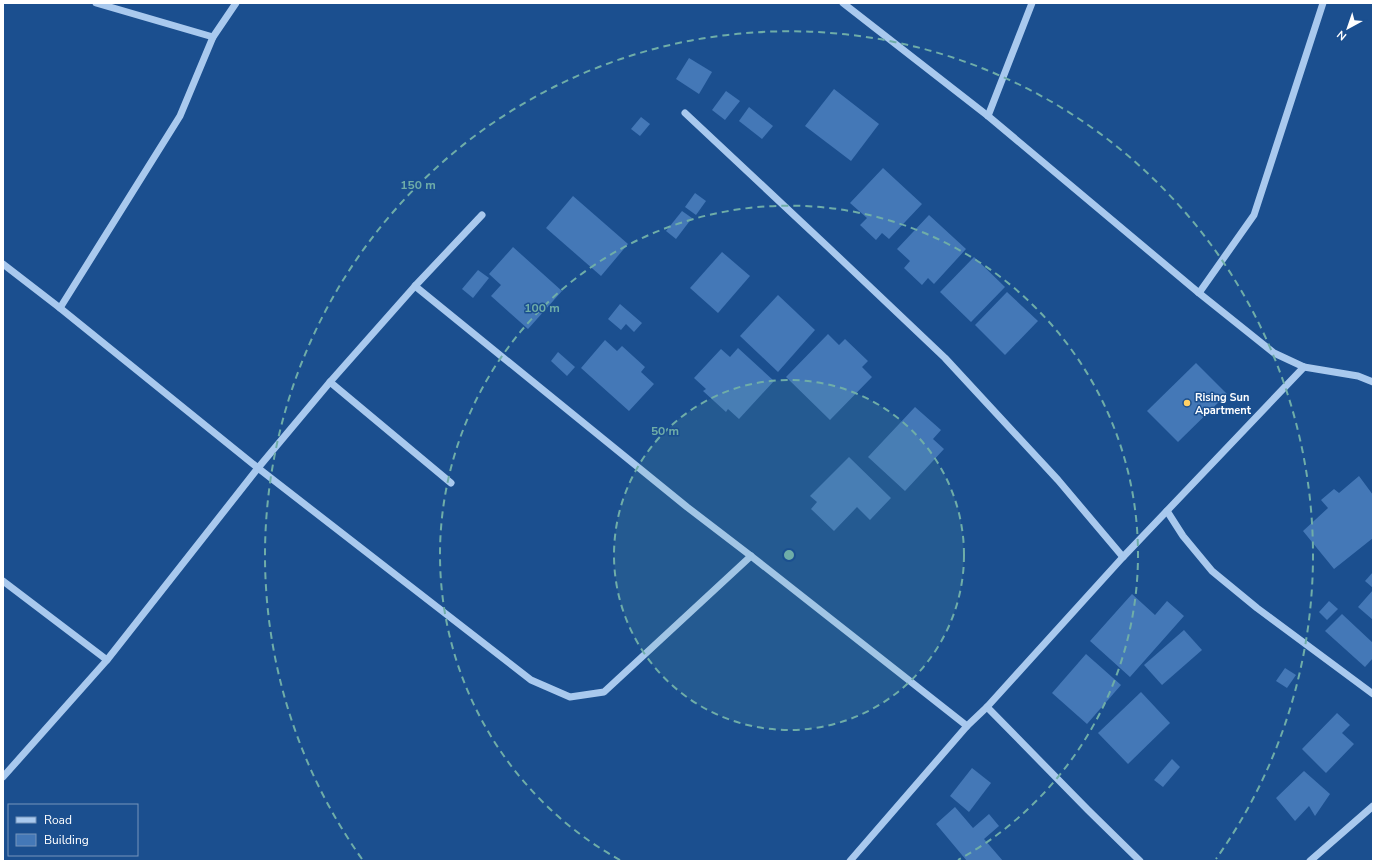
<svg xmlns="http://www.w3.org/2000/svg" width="1376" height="864" viewBox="0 0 1376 864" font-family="'Nunito Sans',sans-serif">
<rect width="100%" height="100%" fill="#1b4f8f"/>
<g fill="#4478b7">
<polygon points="689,58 712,72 699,94 676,79"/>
<polygon points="834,89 879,124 851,161 805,126"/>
<polygon points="726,91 740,101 725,120 712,110"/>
<polygon points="749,107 773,126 762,139 739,121"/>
<polygon points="641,117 650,124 640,136 631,129"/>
<polygon points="883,168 922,204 889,239 882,233 876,240 860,225 867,218 850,203"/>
<polygon points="695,193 706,201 696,215 685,207"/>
<polygon points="573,196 628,244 601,276 546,228"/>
<polygon points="682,211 692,218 676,239 666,231"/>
<polygon points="929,215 966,249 934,284 928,278 922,285 904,268 910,261 897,249"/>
<polygon points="513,247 562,291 528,329 491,296 501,285 489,274"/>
<polygon points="722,252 750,276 718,313 690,288"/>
<polygon points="974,257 1005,287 971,322 940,292"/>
<polygon points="478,270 489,278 473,298 462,289"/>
<polygon points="1007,292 1038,321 1005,355 975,325"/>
<polygon points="778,295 815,330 778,372 740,336"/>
<polygon points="620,304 642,323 634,332 626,324 621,330 608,319"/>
<polygon points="828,334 839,345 845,339 868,361 862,367 872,377 830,420 786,377"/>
<polygon points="605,340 617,351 622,346 645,367 641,372 654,384 629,411 581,368"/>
<polygon points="738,348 774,381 739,419 728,409 726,412 703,391 706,389 694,378 721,349 730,357"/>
<polygon points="558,352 575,367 567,376 551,361"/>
<polygon points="1196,363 1227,394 1178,442 1147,411"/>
<polygon points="915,407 941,430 933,439 944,449 905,491 868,457"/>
<polygon points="849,457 891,498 870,520 857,507 834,531 811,509 817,502 810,496"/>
<polygon points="1359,476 1373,495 1373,538 1334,569 1303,531 1328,508 1321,500 1334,489 1339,493"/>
<polygon points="1373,572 1373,588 1365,581"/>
<polygon points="1373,590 1373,620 1358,607"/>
<polygon points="1132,594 1155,615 1167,601 1184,616 1130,677 1090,641"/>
<polygon points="1329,601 1338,609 1327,620 1319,612"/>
<polygon points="1342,614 1373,643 1373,658 1365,667 1325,631"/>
<polygon points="1184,630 1202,650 1162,685 1144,665"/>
<polygon points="1086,654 1121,685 1087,724 1052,693"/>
<polygon points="1285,668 1296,675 1287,688 1276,681"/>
<polygon points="1141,692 1170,723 1128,764 1098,733"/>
<polygon points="1337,713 1350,725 1342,733 1354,744 1326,773 1302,749"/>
<polygon points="1172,759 1180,767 1163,787 1154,780"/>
<polygon points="972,768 991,783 969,812 950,796"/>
<polygon points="1304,771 1330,794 1315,816 1309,806 1295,821 1276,798"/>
<polygon points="955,807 973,828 989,814 999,826 984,839 1003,861 967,861 936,824"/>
</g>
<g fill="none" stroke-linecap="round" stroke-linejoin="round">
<g stroke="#a9c9ee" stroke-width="7">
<polyline points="96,3 213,37"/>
<polyline points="843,3 988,116 1199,293 1274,353 1304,367 1358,376 1373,382"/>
<polyline points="685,113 828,247 945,358 1058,480 1123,557"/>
<polyline points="988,116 1032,3"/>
<polyline points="3,264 60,308 258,468 531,680 570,697 604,692 751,556"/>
<polyline points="415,286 687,507 751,556 967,726"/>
<polyline points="1199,293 1254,215 1323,3"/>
<polyline points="60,308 180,116 213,37 236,3"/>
<polyline points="330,382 451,483"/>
<polyline points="1167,511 1183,536 1212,571 1257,608 1373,694"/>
<polyline points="3,581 107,660"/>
<polyline points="987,707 1088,810 1140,861"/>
<polyline points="3,777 107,660 258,468 330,382 415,286 482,215"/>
<polyline points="850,861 967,726 987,707 1123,557 1304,367"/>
<polyline points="1310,861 1373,806"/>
</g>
</g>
<circle cx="789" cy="555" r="175" fill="#6fada8" fill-opacity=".12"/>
<g fill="none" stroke="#6fada8" stroke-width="2" stroke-dasharray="7 5">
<circle cx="789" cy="555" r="175"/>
<path d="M620 860A349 349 0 1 1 958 860"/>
<path d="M362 859A524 524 0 1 1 1216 859"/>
</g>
<circle fill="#ffd166" stroke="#1b4f8f" stroke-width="1.5" cx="1187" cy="403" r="4"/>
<g text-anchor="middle" stroke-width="3" stroke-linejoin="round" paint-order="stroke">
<g font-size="11" font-weight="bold" fill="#fff" stroke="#1b4f8f" text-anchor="start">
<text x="1195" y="401">Rising Sun<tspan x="1195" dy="13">Apartment</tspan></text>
</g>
</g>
<circle cx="789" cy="555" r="6" fill="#6fada8" stroke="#1b4f8f" stroke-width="2"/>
<g font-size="12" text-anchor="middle" font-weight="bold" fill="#6fada8" stroke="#1b4f8f" stroke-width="3" stroke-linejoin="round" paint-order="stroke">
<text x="418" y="189">150 m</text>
<text x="542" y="312">100 m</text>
<text x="665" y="435">50 m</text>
</g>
<rect width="1376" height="864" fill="none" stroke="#ffffff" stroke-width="8"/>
<rect x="8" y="804" width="130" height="52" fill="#1b4f8f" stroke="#7695bc"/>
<rect x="16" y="817" width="20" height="6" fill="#a9c9ee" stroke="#7695bc"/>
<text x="44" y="824" font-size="12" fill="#ffffff">Road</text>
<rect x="16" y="834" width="20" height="12" fill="#4478b7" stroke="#7695bc"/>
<text x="44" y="844" font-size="12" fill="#ffffff">Building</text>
<g transform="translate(1348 28) rotate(220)" stroke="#1b4f8f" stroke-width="3" paint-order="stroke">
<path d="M0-3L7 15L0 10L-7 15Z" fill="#ffffff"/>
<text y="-6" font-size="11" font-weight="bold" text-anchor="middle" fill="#ffffff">N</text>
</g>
</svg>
